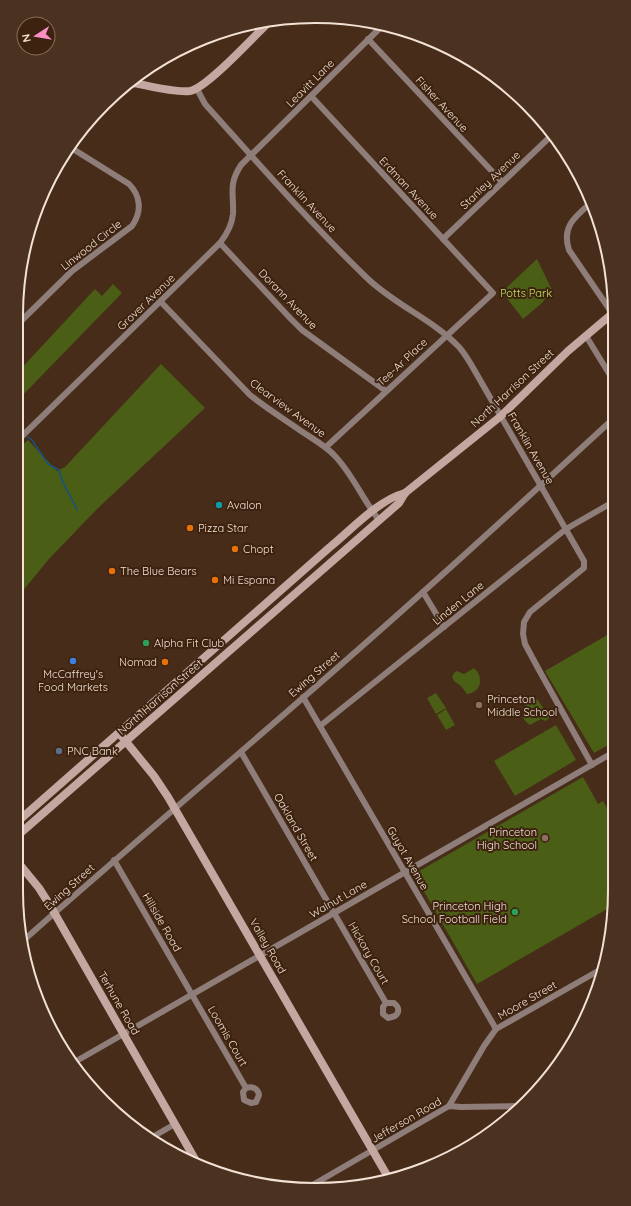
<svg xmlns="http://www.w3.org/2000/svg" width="631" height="1206" viewBox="0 0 631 1206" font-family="Quicksand,sans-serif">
<rect width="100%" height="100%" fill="#462c19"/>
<g fill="#4a5e15">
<polygon points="537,259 552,290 542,303 523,319 502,292"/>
<polygon points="113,284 122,293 17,401 17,373 95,289 102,296"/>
<polygon points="161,364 205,408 97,509 49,559 16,599 16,494 19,490 16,487 16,451 28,440 57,471 65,467"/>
<polygon points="609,634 614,643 614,742 594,753 545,671"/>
<path d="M474,668C484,677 482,692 467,694L461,686L454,681L452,677L454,673L457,671L464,674Z"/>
<polygon points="436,693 446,708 436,714 427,698"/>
<path d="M537,699L544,709L549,710L550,717L546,721L541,719L530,725C516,716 524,702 537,699Z"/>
<polygon points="446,709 455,725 446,730 437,715"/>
<polygon points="556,725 576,760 515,796 494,761"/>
<polygon points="583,777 598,804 603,801 614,820 614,905 477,984 414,874"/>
</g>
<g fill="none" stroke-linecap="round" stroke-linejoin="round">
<g stroke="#175284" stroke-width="1.5">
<polyline points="16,431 20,433"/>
<path d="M28,437L32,440L48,464L59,470C62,486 72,496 77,510"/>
</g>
<g stroke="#8f7d79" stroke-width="6">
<polyline points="368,39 502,182"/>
<path d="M197,89L205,104C258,163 310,223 367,278C395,305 432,319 459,347C466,355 471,364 476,373L584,561V568L530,612L524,622L523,634L525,644L539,670L592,765"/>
<polyline points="311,96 493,293 326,447"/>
<path d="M63,157C74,150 78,140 83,128"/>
<path d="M592,202C576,216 561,226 569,250L612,313"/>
<polyline points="443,239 552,135"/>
<polyline points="220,243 290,318 302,330 386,391"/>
<path d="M161,302L250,395C266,408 284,419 301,431C313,439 326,446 335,456C353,475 363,500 379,520"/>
<path d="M17,325L72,271L132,226C142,212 141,196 129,184L73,149"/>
<polyline points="586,336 613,380"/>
<path d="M16,442L220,243C227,234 232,225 233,214C234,193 228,185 241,165L383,25"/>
<polyline points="423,592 444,627"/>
<polyline points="303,697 496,1029"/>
<polyline points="320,726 566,529 613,502"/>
<path d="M241,752L386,1003L383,1007V1014L388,1018L395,1016C400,1012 399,1007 394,1003H386"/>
<path d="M114,860L246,1088L243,1092L244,1100L251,1103L256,1102L259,1095C258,1088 252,1086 246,1088"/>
<path d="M24,940C156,823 292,710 423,592C487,535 550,477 613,419"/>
<polyline points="73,1063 614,752"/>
<polyline points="449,1106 484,1046 496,1029 605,967"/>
<polyline points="149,1139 175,1124"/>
<polyline points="309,1187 449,1106 461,1107 522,1106"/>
</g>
<g stroke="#c3a7a0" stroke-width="8">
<path d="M129,82C146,85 174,93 190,91C207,88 256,34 271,20"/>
<polyline points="119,733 154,776 168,797 388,1177"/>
<path d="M16,823L330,547C351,530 378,500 405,493"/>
<polyline points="16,837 399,503 405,493 501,416 568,351 613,313"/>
<polyline points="16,860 39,888 51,907 196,1161"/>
</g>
</g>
<circle fill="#0f9aa8" stroke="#3c220f" stroke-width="1.5" cx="219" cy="505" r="4"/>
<g fill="#e8710a" stroke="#3c220f" stroke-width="1.5">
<circle cx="190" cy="528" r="4"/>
<circle cx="235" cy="549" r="4"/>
<circle cx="112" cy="571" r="4"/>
<circle cx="215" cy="580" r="4"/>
<circle cx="165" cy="662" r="4"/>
</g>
<g fill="#2e9e5b" stroke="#3c220f" stroke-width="1.5">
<circle cx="146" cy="643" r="4"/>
<circle cx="515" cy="912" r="4"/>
</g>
<circle fill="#3f7fe0" stroke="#3c220f" stroke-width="1.5" cx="73" cy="661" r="4"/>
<g fill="#8d6e63" stroke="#3c220f" stroke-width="1.5">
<circle cx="479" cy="705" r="4"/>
<circle cx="545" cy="838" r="4"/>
</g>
<circle fill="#5c6f8a" stroke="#3c220f" stroke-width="1.5" cx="59" cy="751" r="4"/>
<g text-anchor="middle" stroke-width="4" stroke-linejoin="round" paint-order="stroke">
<g font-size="11" fill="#f2e1d5" stroke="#3c220f">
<text transform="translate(310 83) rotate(-45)" y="4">Leavitt Lane</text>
<text transform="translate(442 104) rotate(47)" y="4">Fisher Avenue</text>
<text transform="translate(490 180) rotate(-44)" y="4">Stanley Avenue</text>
<text transform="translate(409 188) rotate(47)" y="4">Erdman Avenue</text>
<text transform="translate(307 201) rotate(47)" y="4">Franklin Avenue</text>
<text transform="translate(91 245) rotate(-38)" y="4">Linwood Circle</text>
<text transform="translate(288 299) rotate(46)" y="4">Dorann Avenue</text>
<text transform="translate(146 302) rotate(-44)" y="4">Grover Avenue</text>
<text transform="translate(402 362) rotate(-43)" y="4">Tee-Ar Place</text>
<text transform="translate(512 388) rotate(-43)" y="4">North Harrison Street</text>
<text transform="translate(288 408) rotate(36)" y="4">Clearview Avenue</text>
<text transform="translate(531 448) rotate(60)" y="4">Franklin Avenue</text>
<text transform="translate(458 603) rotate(-39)" y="4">Linden Lane</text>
<text transform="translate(314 674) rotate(-41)" y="4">Ewing Street</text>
<text transform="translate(160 697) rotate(-41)" y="4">North Harrison Street</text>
<text transform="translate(296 827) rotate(60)" y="4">Oakland Street</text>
<text transform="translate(408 858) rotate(60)" y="4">Guyot Avenue</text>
<text transform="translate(69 887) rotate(-42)" y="4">Ewing Street</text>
<text transform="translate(338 899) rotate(-30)" y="4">Walnut Lane</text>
<text transform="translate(162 922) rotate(60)" y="4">Hillside Road</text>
<text transform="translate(268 946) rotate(60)" y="4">Valley Road</text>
<text transform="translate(369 953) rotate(60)" y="4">Hickory Court</text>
<text transform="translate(527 1000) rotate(-30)" y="4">Moore Street</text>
<text transform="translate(119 1003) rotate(60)" y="4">Terhune Road</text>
<text transform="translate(228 1036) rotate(60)" y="4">Loomis Court</text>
<text transform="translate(406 1120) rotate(-30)" y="4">Jefferson Road</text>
</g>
<g font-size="11" fill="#bde467" stroke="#3c220f">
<text x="526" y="297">Potts Park</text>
</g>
<g font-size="11" fill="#f2e1d5" stroke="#3c220f" text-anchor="start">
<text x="227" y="509">Avalon</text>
<text x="198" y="532">Pizza Star</text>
<text x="243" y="553">Chopt</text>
<text x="120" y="575">The Blue Bears</text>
<text x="223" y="584">Mi Espana</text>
<text x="154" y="647">Alpha Fit Club</text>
<text x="157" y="666" text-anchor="end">Nomad</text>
<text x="73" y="678" text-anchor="middle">McCaffrey's<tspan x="73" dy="13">Food Markets</tspan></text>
<text x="487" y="703">Princeton<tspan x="487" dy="13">Middle School</tspan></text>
<text x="67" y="755">PNC Bank</text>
<text x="537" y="836" text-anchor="end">Princeton<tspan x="537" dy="13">High School</tspan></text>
<text x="507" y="910" text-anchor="end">Princeton High<tspan x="507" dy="13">School Football Field</tspan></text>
</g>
</g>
<path d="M0 0H631V1206H0ZM315 23H316A292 292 0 0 1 608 315V891A292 292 0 0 1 316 1183H315A292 292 0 0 1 23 891V315A292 292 0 0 1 315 23Z" fill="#4b311f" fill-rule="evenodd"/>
<path fill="none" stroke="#f2e1d5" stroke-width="2" d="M315 23H316A292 292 0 0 1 608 315V891A292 292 0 0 1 316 1183H315A292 292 0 0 1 23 891V315A292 292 0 0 1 315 23Z"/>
<g transform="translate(36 36) rotate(258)"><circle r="19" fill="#3c220f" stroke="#856e5e"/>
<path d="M0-3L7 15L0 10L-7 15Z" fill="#fa8fc6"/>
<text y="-6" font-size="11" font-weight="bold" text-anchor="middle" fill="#f2e1d5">N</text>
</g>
</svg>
